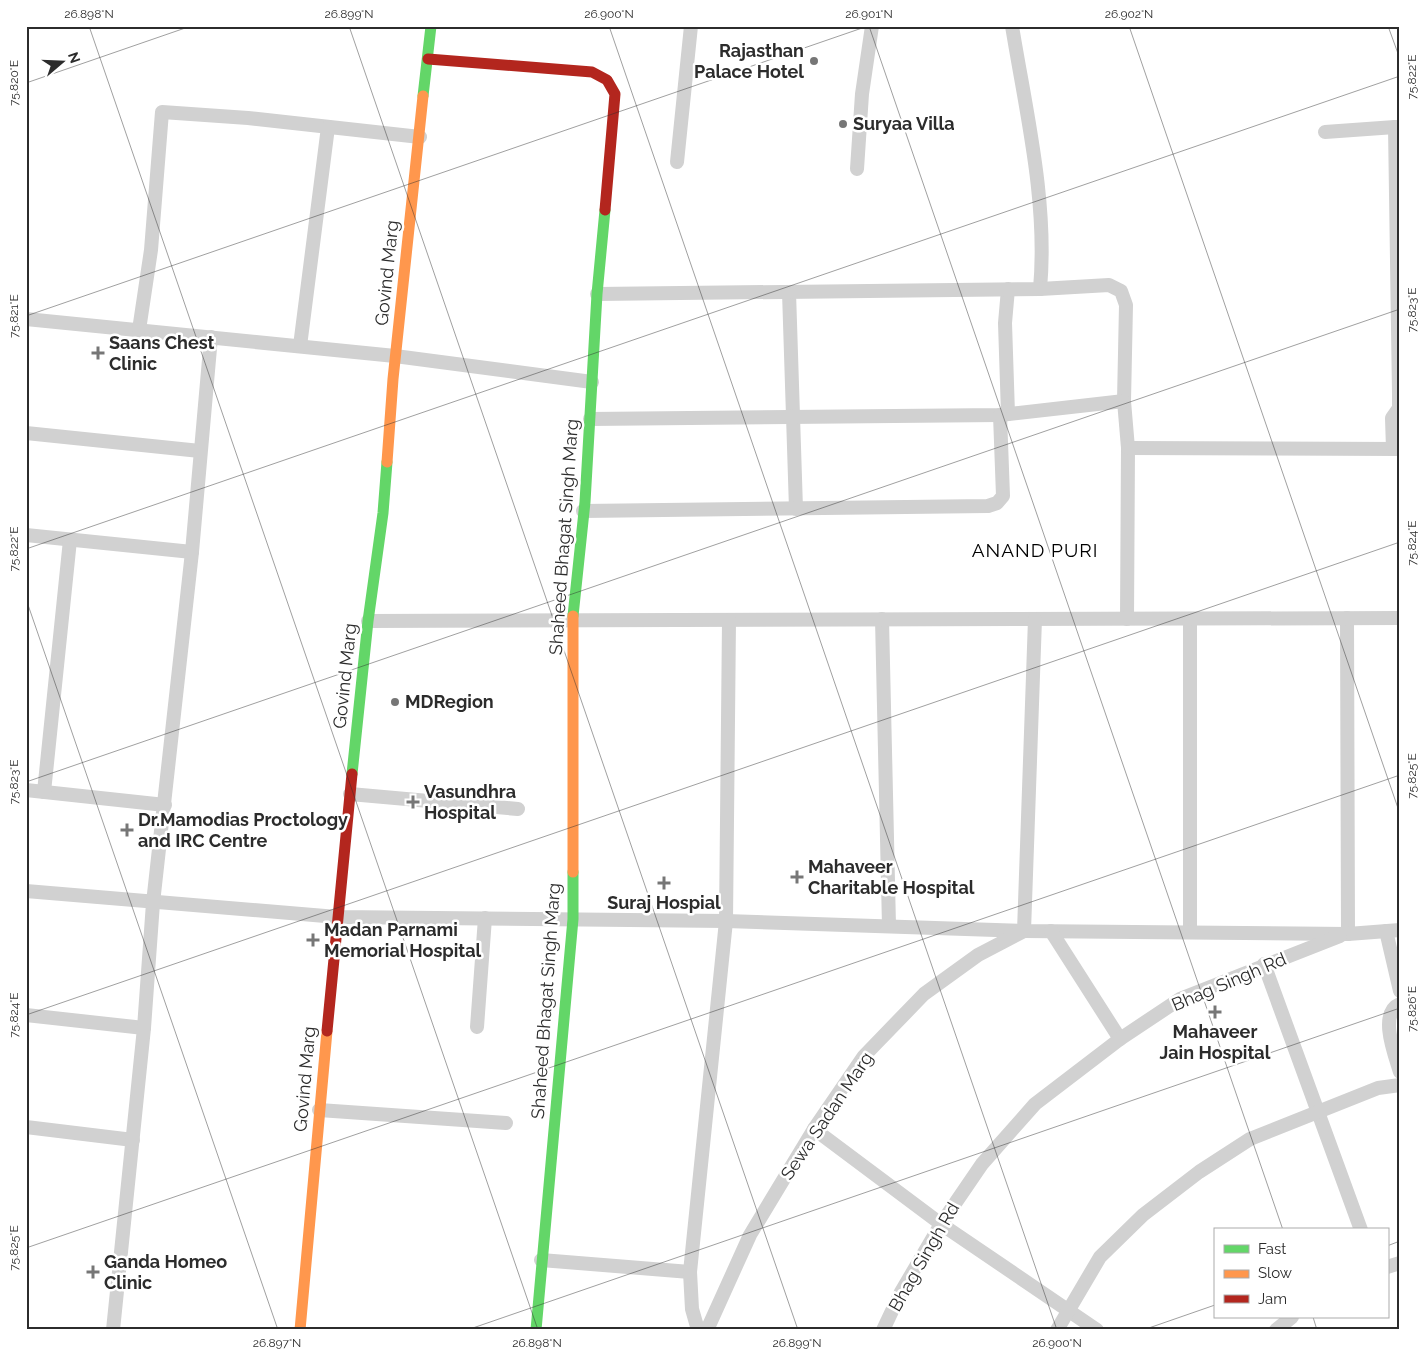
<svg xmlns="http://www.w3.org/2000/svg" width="1426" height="1356" viewBox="0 0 1426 1356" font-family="Raleway,sans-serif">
<rect width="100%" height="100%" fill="#fff"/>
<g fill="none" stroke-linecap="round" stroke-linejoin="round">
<g stroke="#d1d1d1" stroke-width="14">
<path d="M1012,26C1026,112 1048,202 1040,289"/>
<polyline points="1325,132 1395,127"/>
<polyline points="677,162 691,26"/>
<polyline points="857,169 862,94 872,26"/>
<polyline points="1008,289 1005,323 1008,414"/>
<polyline points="789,292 796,509"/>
<polyline points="597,294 1040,289 1109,285 1121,291 1126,305 1124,401 1128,448 1127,619"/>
<polyline points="26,319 395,356 592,382"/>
<polyline points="139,330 151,250 162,112 248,118 420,137"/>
<polyline points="300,346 328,127"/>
<polyline points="590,419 1000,415 1124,401"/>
<polyline points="26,433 200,451"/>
<polyline points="1128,448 1400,449"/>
<polyline points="1393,449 1392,418 1399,408 1399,394 1395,127 1400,127"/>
<polyline points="583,511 988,506 997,503 1003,496 1000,415"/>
<polyline points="26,535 192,552"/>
<polyline points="1347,618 1348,934"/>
<polyline points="882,619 889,926"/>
<polyline points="1190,619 1190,932"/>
<polyline points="368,621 1400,618"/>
<polyline points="26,790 165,805"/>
<polyline points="44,792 70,540"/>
<polyline points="350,794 518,809"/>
<polyline points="26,891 337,917 726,921 1024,931 1348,934 1400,930"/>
<polyline points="1051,931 1120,1039"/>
<polyline points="1386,931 1400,991"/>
<polyline points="1264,964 1361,1230"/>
<path d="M1400,1004C1378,1013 1395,1055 1400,1072"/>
<polyline points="26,1015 144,1028"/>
<polyline points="477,1027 485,918"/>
<polyline points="319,1110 506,1123"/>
<polyline points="26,1127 133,1140"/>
<polyline points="814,1129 941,1224 1097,1330"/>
<polyline points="541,1260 690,1272"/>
<polyline points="1387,1267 1400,1263"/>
<polyline points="113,1330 144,1028 153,903 192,552 211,337"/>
<polyline points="698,1330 692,1309 690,1272 726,921 729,620"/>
<polyline points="707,1330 750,1235 814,1129 864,1056 924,994 978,955 1024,931 1035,619"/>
<polyline points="883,1330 901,1292 941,1224 982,1164 1035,1104 1120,1039 1180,999 1340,936"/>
<polyline points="1057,1330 1100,1257 1143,1215 1199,1172 1250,1139 1378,1088 1400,1085"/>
<polyline points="1276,1330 1292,1317"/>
</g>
<g stroke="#63d668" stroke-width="11">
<polyline points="423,96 431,26"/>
<polyline points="573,616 585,502 597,294 605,210"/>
<polyline points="352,774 368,621 383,513 387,462"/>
<polyline points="536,1330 573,919 573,872"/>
</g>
<g stroke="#ff974d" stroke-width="11">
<polyline points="387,462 393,379 423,96"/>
<polyline points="573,616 573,872"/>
<polyline points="300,1330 327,1031"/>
</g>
<g stroke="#b3261e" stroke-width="11">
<polyline points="428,59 592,72 607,80 615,94 605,210"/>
<polyline points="327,1031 352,774"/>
</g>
</g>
<path fill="none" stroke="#2c2c2c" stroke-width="1" stroke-opacity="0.45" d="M89,26L538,1330M349,26L798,1330M609,26L1057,1330M869,26L1283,1230M1129,26L1400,814M1388,26L1400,59M26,83L191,26M26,316L868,26M26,549L1400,76M26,599L278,1330M26,782L1400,309M26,1015L1400,542M1387,1246L1400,1241M26,1248L1400,775M1313,1317L1317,1330M467,1330L1400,1008M1143,1330L1215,1305"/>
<g fill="#767676" stroke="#fff" stroke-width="2">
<circle cx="814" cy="61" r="5"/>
<circle cx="843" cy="124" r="5"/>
<path d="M95.5 345.5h5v5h5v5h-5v5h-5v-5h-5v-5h5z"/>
<circle cx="395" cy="702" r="5"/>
<path d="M410.5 794.5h5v5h5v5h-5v5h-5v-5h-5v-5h5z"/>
<path d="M124.5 822.5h5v5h5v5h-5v5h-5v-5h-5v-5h5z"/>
<path d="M794.5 869.5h5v5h5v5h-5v5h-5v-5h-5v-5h5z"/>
<path d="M661.5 875.5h5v5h5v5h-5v5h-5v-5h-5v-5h5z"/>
<path d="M310.5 932.5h5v5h5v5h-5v5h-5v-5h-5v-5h5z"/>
<path d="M1212.5 1004.5h5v5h5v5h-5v5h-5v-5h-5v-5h5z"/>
<path d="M90.5 1264.5h5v5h5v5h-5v5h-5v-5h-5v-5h5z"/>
</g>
<g text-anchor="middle" stroke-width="5" stroke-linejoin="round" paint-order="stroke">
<g font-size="18" font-weight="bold" fill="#2c2c2c" stroke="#fff" text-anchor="start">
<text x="804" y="57" text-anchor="end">Rajasthan<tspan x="804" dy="21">Palace Hotel</tspan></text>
<text x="853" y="130">Suryaa Villa</text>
<text x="109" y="349">Saans Chest<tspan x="109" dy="21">Clinic</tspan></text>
<text x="405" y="708">MDRegion</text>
<text x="424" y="798">Vasundhra<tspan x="424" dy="21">Hospital</tspan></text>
<text x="138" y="826">Dr.Mamodias Proctology<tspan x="138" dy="21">and IRC Centre</tspan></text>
<text x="808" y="873">Mahaveer<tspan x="808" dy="21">Charitable Hospital</tspan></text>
<text x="664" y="909" text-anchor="middle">Suraj Hospial</text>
<text x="324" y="936">Madan Parnami<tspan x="324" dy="21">Memorial Hospital</tspan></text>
<text x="1215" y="1038" text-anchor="middle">Mahaveer<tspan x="1215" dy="21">Jain Hospital</tspan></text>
<text x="104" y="1268">Ganda Homeo<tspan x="104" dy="21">Clinic</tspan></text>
</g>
<g font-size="18" fill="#2c2c2c" stroke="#fff">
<text transform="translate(387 273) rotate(-84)" y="6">Govind Marg</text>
<text transform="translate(564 537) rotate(-86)" y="6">Shaheed Bhagat Singh Marg</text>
<text transform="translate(345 676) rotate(-84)" y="6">Govind Marg</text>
<text transform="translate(1229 982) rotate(-23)" y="6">Bhag Singh Rd</text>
<text transform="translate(546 1001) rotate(-86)" y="6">Shaheed Bhagat Singh Marg</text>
<text transform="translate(305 1079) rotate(-85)" y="6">Govind Marg</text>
<text transform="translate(827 1116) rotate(-56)" y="6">Sewa Sadan Marg</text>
<text transform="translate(924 1257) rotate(-60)" y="6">Bhag Singh Rd</text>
</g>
<g font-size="19" letter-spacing="1" fill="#000" stroke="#fff">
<text x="1035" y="557">ANAND PURI</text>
</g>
</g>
<rect width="1426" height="1356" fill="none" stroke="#ffffff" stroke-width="55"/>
<rect x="1214" y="1228" width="175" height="90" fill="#ffffff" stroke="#ababab"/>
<rect x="1224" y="1245" width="25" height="8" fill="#63d668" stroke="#ababab"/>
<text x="1258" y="1254" font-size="15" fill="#2c2c2c">Fast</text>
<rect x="1224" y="1270" width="25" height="8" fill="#ff974d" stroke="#ababab"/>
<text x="1258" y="1278" font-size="15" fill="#2c2c2c">Slow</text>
<rect x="1224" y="1295" width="25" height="8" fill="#b3261e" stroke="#ababab"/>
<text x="1258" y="1304" font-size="15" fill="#2c2c2c">Jam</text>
<g transform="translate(62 62) rotate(71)" stroke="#ffffff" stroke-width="4" paint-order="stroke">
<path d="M0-4L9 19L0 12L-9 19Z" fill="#2c2c2c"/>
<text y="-8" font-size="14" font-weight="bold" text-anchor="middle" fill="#2c2c2c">N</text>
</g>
<rect x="28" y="28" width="1370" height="1300" fill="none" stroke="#2c2c2c" stroke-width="2"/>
<g font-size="12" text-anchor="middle" fill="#2c2c2c">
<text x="89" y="18">26.898°N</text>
<text x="349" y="18">26.899°N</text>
<text x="609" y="18">26.900°N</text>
<text x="869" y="18">26.901°N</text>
<text x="1129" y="18">26.902°N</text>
<text transform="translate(1412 77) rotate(-90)" y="4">75.822°E</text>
<text transform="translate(14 83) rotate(-90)" y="4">75.820°E</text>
<text transform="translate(1412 310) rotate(-90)" y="4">75.823°E</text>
<text transform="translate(14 316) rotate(-90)" y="4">75.821°E</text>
<text transform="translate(1412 543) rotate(-90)" y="4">75.824°E</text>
<text transform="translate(14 549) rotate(-90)" y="4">75.822°E</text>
<text transform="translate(1412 776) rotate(-90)" y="4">75.825°E</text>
<text transform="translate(14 782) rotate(-90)" y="4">75.823°E</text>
<text transform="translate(1412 1009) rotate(-90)" y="4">75.826°E</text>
<text transform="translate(14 1015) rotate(-90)" y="4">75.824°E</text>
<text transform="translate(14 1248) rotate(-90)" y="4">75.825°E</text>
<text x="277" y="1347">26.897°N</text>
<text x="537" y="1347">26.898°N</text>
<text x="797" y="1347">26.899°N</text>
<text x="1057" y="1347">26.900°N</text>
</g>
</svg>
